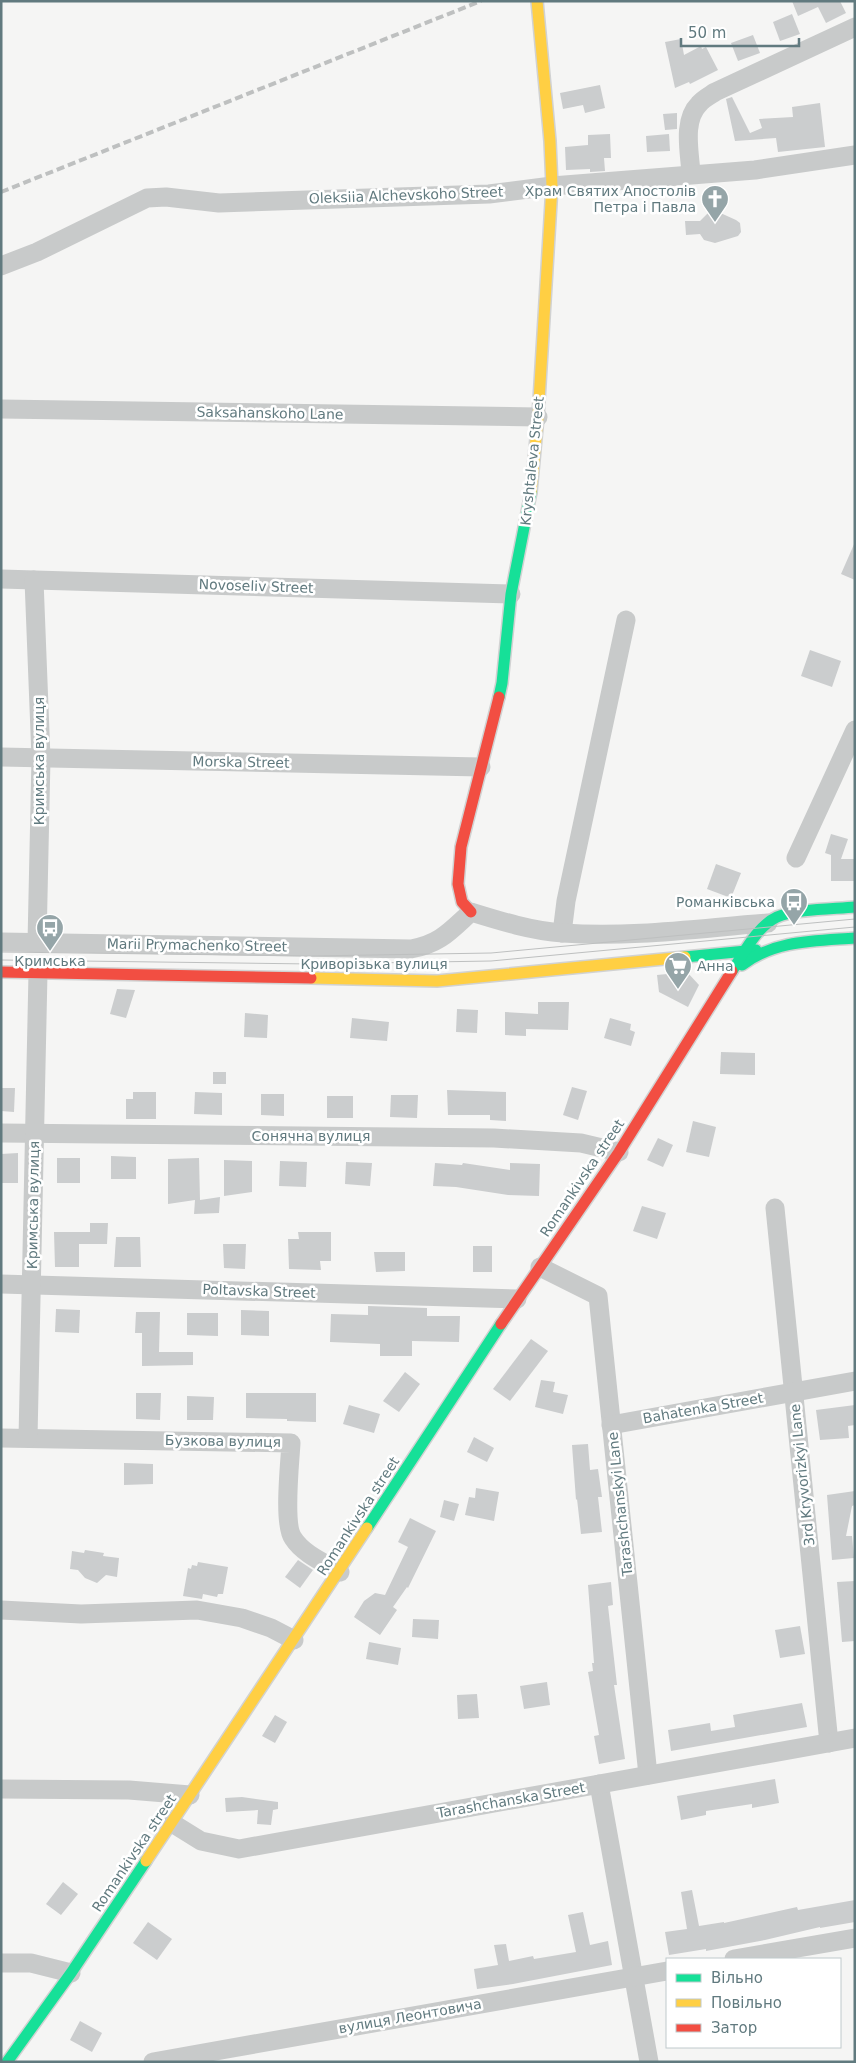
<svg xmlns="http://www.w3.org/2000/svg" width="856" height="2063" viewBox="0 0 856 2063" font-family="'DejaVu Sans',sans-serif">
<rect width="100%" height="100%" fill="#f5f5f4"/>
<g fill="#cbcdce">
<polygon points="792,1 840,1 846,13 826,23 818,7 798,16"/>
<polygon points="792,14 800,34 780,41 773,22"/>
<polygon points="753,35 760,53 738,61 731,43"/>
<polygon points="681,39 684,55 701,46 702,49 706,47 718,70 690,84 689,82 675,88 665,42"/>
<polygon points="600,85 605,108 585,113 583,105 563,109 560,93"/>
<polygon points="732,97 750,133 762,128 759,119 793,117 792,107 820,103 825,147 778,152 776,138 735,141 726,99"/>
<polygon points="677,113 677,129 665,130 663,114"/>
<polygon points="610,134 611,158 604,158 605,171 590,172 590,169 566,170 565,147 588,145 588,135"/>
<polygon points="669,134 670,151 647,152 646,136"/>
<polygon points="716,211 736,220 740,223 741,232 738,236 715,243 704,240 700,234 686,235 685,221 700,221 709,212"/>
<polygon points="855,542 855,580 841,574"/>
<polygon points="810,650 841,661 832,687 801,676"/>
<polygon points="831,834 848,839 841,859 855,859 855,881 831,881 831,855 825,853"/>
<polygon points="716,864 741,873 731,898 707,889"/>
<polygon points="687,972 699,985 688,1007 659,992 657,975"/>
<polygon points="117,989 135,990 126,1018 110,1014"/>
<polygon points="538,1002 569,1002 568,1030 526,1029 526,1036 505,1035 505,1012 538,1014"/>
<polygon points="457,1009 478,1010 477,1033 456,1032"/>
<polygon points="245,1013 268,1015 267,1038 244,1037"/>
<polygon points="352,1018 389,1022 387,1041 350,1038"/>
<polygon points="610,1018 631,1024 630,1030 635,1032 631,1046 604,1038"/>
<polygon points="721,1052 755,1053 755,1075 720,1074"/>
<rect x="213" y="1072" width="13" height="12"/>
<polygon points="572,1087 587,1091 578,1120 563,1115"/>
<polygon points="1,1088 15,1088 14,1112 1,1111"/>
<polygon points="447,1090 506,1092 506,1121 490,1120 490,1115 448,1115"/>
<polygon points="133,1092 156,1092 156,1119 126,1119 126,1099 133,1099"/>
<polygon points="195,1092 222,1093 222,1115 194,1114"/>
<polygon points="261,1094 284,1094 284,1116 261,1115"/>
<polygon points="391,1095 418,1095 417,1118 390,1117"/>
<rect x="327" y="1096" width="26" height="22"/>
<polygon points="693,1121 716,1127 709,1157 686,1152"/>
<polygon points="658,1138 673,1145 663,1167 647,1160"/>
<polygon points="18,1153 18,1183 1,1183 1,1154"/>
<polygon points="111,1156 136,1157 136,1179 111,1179"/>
<rect x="57" y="1158" width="23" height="25"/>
<polygon points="199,1158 200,1200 220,1197 219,1213 194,1214 195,1200 168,1204 168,1159"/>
<polygon points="224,1160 252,1161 252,1192 224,1196"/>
<polygon points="280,1161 307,1162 306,1187 279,1186"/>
<polygon points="346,1162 372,1163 370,1186 345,1184"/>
<polygon points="435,1163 462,1165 463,1163 510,1170 510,1163 540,1164 539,1196 508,1195 456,1187 433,1186"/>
<polygon points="642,1206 666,1213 657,1239 633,1231"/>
<polygon points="90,1223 108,1223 107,1244 79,1244 79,1267 55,1267 54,1232 90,1232"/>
<polygon points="298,1232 331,1232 331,1261 320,1261 321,1270 289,1269 288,1239 299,1239"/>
<polygon points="116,1237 140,1237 141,1267 114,1267"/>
<polygon points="223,1244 246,1244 245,1269 224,1268"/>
<rect x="473" y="1246" width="19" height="26"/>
<polygon points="374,1252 405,1252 405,1271 376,1272"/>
<polygon points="368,1306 427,1308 427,1316 460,1316 459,1342 412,1341 412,1356 380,1356 380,1344 330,1342 331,1314 368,1315"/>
<polygon points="56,1309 80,1310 79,1333 55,1332"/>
<polygon points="241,1310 269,1311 269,1336 241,1335"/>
<polygon points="136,1312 160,1312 159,1352 193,1352 193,1365 142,1366 142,1333 135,1333"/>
<polygon points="187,1313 218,1313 218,1336 187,1335"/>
<polygon points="531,1339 548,1351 510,1401 493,1389"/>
<polygon points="405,1372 420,1384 399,1412 383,1401"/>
<polygon points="541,1380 555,1382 553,1392 568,1395 563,1414 535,1407"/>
<polygon points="136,1393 161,1393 160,1420 136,1419"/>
<polygon points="246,1393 316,1393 316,1422 287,1421 287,1419 246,1418"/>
<polygon points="187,1396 214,1397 213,1420 187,1420"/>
<polygon points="349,1405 380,1414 374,1433 343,1424"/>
<polygon points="855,1405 855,1425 848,1426 849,1438 820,1440 816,1410"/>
<polygon points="474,1437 494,1448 487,1462 467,1452"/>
<polygon points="588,1444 590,1470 598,1469 602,1497 598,1497 602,1532 581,1534 577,1499 576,1500 572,1445"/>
<polygon points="124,1463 153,1464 153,1484 124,1485"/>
<polygon points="476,1488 499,1492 494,1521 465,1515 469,1497 475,1498"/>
<polygon points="855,1491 855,1505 852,1506 846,1536 852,1536 854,1558 832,1560 827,1495"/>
<polygon points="444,1500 459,1504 454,1521 440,1517"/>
<polygon points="410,1518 436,1531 408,1588 407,1587 393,1607 397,1610 380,1635 354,1617 364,1601 375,1593 385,1595 408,1547 398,1542"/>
<polygon points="85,1550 104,1553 103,1556 119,1558 117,1577 106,1575 97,1583 85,1578 78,1570 70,1569 72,1551 84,1553"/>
<polygon points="298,1560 313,1570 300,1588 285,1577"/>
<polygon points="198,1562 228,1567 223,1594 218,1594 217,1597 203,1594 202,1599 183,1596 188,1568 191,1569 192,1565 197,1566"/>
<polygon points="855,1581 855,1641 842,1642 837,1582"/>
<polygon points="611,1582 613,1605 608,1606 617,1685 614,1685 625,1759 599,1764 594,1736 599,1735 588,1672 593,1671 592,1663 594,1663 588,1585"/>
<polygon points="413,1619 439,1620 438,1639 412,1637"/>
<polygon points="800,1626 805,1654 780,1658 775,1630"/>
<polygon points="369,1642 401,1648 398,1665 366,1659"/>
<polygon points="547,1682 550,1705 524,1709 520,1686"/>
<polygon points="477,1694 479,1718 458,1719 457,1695"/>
<polygon points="802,1703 807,1727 671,1751 668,1730 710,1723 711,1731 735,1727 733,1715"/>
<polygon points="275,1715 287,1722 275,1743 262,1736"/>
<polygon points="775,1779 779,1803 752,1808 752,1804 706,1811 706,1815 681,1820 677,1796"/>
<polygon points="242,1797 278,1802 278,1809 273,1810 271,1825 257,1824 258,1810 226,1812 225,1798"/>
<polygon points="63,1882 78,1894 61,1915 46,1904"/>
<polygon points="692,1890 699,1926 724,1922 724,1923 797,1907 798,1910 855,1900 855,1922 820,1928 820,1927 765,1940 706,1951 706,1949 669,1955 665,1932 687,1929 681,1892"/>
<polygon points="583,1912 590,1945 608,1941 612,1965 513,1984 477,1989 474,1969 498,1965 494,1945 506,1944 509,1961 533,1956 534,1959 576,1952 568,1915"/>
<polygon points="148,1922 172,1939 157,1960 133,1943"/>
<polygon points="80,2021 102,2033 92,2052 70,2040"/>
</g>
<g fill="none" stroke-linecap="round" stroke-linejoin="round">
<defs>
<g id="fast">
<polyline points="499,697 502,683 511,594 531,492"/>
<polyline points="685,957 756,950"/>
<path d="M742,965C775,940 815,941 855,938"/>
<path d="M732,971C744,953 757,926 777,917C795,909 834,909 855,907"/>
<polyline points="367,1528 501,1324"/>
<polyline points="7,2062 71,1973 146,1861"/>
</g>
<g id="slow">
<polyline points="531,492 538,417 552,186 550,141 537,1"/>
<polyline points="311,978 437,981 685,957"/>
<polyline points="146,1861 367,1528"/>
</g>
<g id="jam">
<polyline points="471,912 462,902 458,884 461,847 499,697"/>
<polyline points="1,972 311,978"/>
<polyline points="501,1324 619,1152 732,971"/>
</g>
</defs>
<use href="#fast" stroke="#d1d2d2" stroke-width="14"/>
<use href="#slow" stroke="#d1d2d2" stroke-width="14"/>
<use href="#jam" stroke="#d1d2d2" stroke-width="14"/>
<g stroke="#c8caca" stroke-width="19">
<path d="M691,174C690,153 682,121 699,104C703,99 709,96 715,92L855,27"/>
<polyline points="1,266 37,252 147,198 166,197 219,203 489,194 552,186 755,170 855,155"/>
<polyline points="1,409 538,417"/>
<polyline points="1,579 511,594"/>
<polyline points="34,580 41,758 37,943"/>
<polyline points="1,757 481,767"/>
<polyline points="796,858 855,730"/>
<polyline points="562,933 566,901 626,620"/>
<path d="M1,942L411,949C440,944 450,931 471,912C500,921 532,931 563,933C631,938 701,928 768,923"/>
<polyline points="1,1133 494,1138 581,1143 619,1152"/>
<polyline points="775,1208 829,1743"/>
<polyline points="540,1267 598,1296 648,1775"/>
<polyline points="1,1284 517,1299"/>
<polyline points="611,1425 855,1381"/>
<path d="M1,1438L291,1443C290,1462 283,1524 293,1538C303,1554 325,1563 340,1572"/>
<polyline points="28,1438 38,973"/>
<polyline points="1,1610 81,1614 197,1610 242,1618 271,1628 294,1640"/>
<polyline points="599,1784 649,2062"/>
<polyline points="1,1789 129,1790 190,1795"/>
<polyline points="172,1823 201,1841 239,1849 855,1738"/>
<polyline points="734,1959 855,1938"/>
<polyline points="1,1963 31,1963 71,1973"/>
<polyline points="153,2062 667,1971"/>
</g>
<use href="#fast" stroke="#16e098" stroke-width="11"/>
<use href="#slow" stroke="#ffcf43" stroke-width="11"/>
<use href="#jam" stroke="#f24e42" stroke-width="11"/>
<g stroke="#bec0c0" stroke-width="1">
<polyline points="1,952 312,956 491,953 855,919"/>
<polyline points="1,960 312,964 491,961 855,927"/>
</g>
<polyline stroke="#bec0c0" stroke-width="4" stroke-dasharray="8 4" stroke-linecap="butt" points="1,192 481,1"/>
</g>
<defs>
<symbol id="church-pin" viewBox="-11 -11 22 30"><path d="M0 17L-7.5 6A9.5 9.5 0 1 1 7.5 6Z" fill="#95a5a8" stroke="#fff"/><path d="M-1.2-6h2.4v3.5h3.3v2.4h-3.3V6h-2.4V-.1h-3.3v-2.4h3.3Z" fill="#fff"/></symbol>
<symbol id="bus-pin" viewBox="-11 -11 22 30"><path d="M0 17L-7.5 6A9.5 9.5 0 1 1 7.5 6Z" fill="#95a5a8" stroke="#fff"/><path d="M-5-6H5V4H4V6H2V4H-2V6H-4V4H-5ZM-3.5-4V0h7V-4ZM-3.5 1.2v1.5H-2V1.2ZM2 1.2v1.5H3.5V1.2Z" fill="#fff"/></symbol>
<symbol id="supermarket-pin" viewBox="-11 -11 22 30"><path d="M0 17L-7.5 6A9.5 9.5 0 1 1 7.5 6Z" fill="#95a5a8" stroke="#fff"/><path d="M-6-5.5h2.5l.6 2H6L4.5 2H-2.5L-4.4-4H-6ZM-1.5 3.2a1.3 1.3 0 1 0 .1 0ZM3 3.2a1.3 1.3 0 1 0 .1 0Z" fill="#fff"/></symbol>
</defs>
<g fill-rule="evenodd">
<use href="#church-pin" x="699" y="183" width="32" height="43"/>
<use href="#bus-pin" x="778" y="886" width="32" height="43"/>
<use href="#bus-pin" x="34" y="912" width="32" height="43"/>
<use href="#supermarket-pin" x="662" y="950" width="32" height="43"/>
</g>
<g text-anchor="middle" stroke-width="5" stroke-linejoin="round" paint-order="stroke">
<g font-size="14" fill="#617a7f" stroke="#fff" text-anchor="end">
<text x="696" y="196">Храм Святих Апостолів<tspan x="696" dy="16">Петра і Павла</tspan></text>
<text x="775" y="907">Романківська</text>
<text x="50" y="966" text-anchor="middle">Кримська</text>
<text x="697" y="971" text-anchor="start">Анна</text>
</g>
<g font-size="14" fill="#617a7f" stroke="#fff">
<text transform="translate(406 195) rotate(-2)" y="5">Oleksiia Alchevskoho Street</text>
<text transform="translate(270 413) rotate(1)" y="5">Saksahanskoho Lane</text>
<text transform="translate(532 461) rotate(-84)" y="5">Kryshtaleva Street</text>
<text transform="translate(256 586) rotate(2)" y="5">Novoseliv Street</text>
<text transform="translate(39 761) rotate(-90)" y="5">Кримська вулиця</text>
<text transform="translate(241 762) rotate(1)" y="5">Morska Street</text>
<text transform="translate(197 945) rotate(1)" y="5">Marii Prymachenko Street</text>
<text x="374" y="969">Криворізька вулиця</text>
<text x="311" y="1141">Сонячна вулиця</text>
<text transform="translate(582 1178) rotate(-56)" y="5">Romankivska street</text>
<text transform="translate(33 1205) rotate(-89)" y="5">Кримська вулиця</text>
<text transform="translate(259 1291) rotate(2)" y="5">Poltavska Street</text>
<text transform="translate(703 1408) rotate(-10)" y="5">Bahatenka Street</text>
<text transform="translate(223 1441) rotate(1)" y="5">Бузкова вулиця</text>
<text transform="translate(802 1475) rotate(-96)" y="5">3rd Kryvorizkyi Lane</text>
<text transform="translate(620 1504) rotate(-96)" y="5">Tarashchanskyi Lane</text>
<text transform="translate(358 1516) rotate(-57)" y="5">Romankivska street</text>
<text transform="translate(511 1800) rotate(-10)" y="5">Tarashchanska Street</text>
<text transform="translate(134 1853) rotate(-56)" y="5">Romankivska street</text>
<text transform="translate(410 2016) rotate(-10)" y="5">вулиця Леонтовича</text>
</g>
</g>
<rect width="856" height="2063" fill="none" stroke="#617a7f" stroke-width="5"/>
<rect x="666" y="1958" width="175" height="90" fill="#ffffff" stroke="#c0cacc"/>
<rect x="676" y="1974" width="25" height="8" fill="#16e098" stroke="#c0cacc"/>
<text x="711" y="1983" font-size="15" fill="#617a7f">Вільно</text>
<rect x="676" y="1999" width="25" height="8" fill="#ffcf43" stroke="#c0cacc"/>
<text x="711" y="2008" font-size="15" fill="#617a7f">Повільно</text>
<rect x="676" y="2024" width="25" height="8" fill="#f24e42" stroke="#c0cacc"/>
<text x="711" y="2033" font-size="15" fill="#617a7f">Затор</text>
<path d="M681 38v8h118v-8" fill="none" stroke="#617a7f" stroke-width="2.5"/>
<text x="688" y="38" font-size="15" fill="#617a7f" stroke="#ffffff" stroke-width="4" paint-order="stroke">50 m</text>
</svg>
